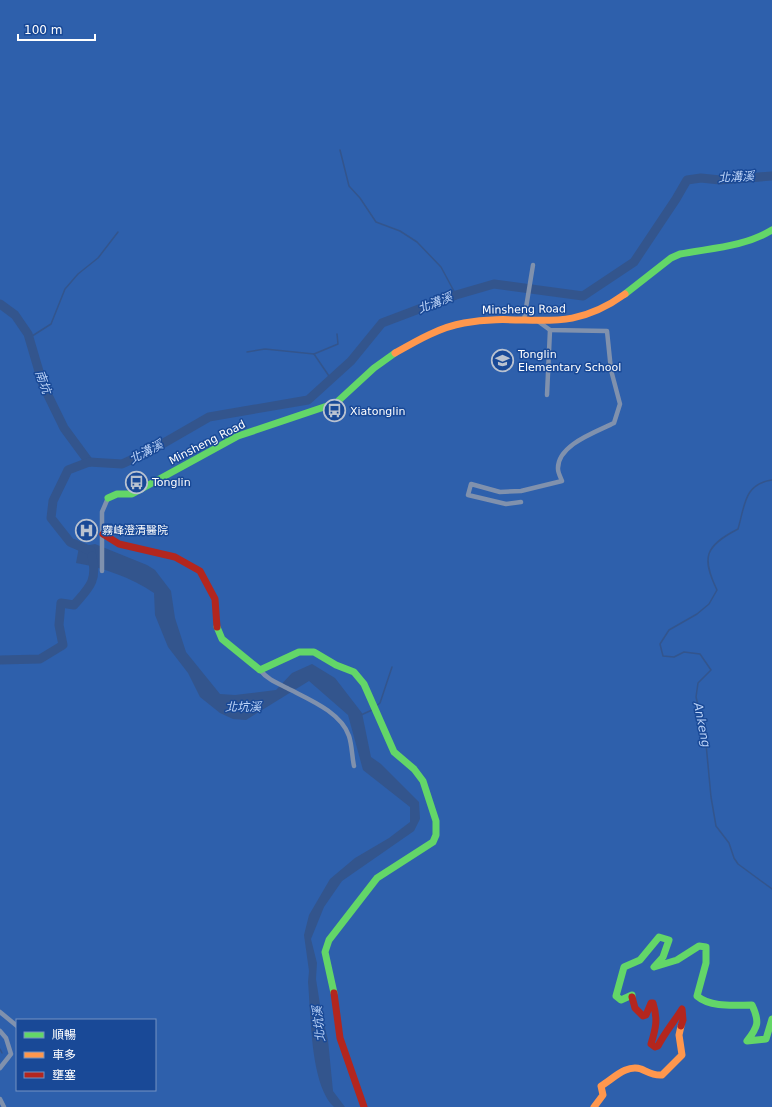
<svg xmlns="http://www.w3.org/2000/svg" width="772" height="1107" viewBox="0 0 772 1107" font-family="'DejaVu Sans','Noto Sans TC',sans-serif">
<rect width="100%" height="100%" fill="#36507a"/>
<path fill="#2e60ac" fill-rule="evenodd" d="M0,0H772V1107H0ZM17,1020H155V1090H17Z"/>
<path fill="#33558d" d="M95,544L147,565L155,570L171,591L175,618L186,652L220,694L235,695L276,690L292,673L312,664L335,678L362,713L371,757L381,764L419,802L420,819L414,831L342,881L324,907L311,939L317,963L316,979L321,1011L328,1040L333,1091L345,1107H334C310,1085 311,1014 308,982L309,971L304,935L309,915L330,879L355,858L389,838L410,822V807L363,770L348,715L309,681L246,720L233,719L220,713L200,697L188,673L168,647L155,615L154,593C130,577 104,568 76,563L79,547Z"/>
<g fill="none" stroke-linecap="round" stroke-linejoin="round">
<g stroke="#33558d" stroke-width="1.5">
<polyline points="340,150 349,186 360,198 376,222 400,231 417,242 441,267 456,295"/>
<polyline points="29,338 51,324 65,289 78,274 98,258 118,232"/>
<polyline points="247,352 265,349 314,354 331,379"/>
<polyline points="314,354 338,344 337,334"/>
<path d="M772,480C744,484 745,505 738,529C705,546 701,557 717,590L709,604L697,614L669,630L660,644L663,656L674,657L684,652L700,654L711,670L698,683L696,697L705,733L711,797L716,826L729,843L734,858L738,864L772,889"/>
<polyline points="376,706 380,703 392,667"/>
<polyline points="361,715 372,710"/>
<polyline points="0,1049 2,1053"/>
</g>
<g stroke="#33558d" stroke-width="9">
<polyline points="0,304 15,315 28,334 43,385 64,428 89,462"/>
<polyline points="91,551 70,542 51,518 53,501 68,470 89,462 122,464 150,451 209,417 308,400 351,361 382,323 456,295 494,284 583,296 634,262 676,199 687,180 701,178 720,180 772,176"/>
<path d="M0,660L40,659L63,645L59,625L61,603L74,605C89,588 98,581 92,556"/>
</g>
<g stroke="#8091ad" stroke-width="4.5">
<polyline points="524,320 533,265"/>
<polyline points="547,395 550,330"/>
<path d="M521,502L506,504L468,495L471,484L500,492L521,491L562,481C561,478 558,473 558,469C557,445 596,432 614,423L620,404L611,370L607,331L550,330L539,322"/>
<polyline points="102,571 102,512 108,498"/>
<path d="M260,670C267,679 277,683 287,688C308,699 341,712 349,736C352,745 352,757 354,766"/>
<polyline points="0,1012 17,1026"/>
<polyline points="0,1031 6,1038 11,1054 0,1068"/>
<polyline points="0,1099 4,1107"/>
</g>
<g stroke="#63d668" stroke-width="7">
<path d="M625,294L671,258L680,254C712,248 744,247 772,230"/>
<polyline points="108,498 117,494 132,494 238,436 336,403 374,368 395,353"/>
<polyline points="217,627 222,639 260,670 299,652 314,652 336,665 354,672 364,684 394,752 414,769 423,781 436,821 436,835 433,842 377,878 329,940 325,952 334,993"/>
<path d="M632,997V995L621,1000L616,996L624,967L640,960L659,937L669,940L663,957L654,967L677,960L699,946L706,947V963L697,996C711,1008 735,1005 752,1005C760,1022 758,1027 747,1041L766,1039L772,1019"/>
</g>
<g stroke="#ff974d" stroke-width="7">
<path d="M395,353C416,341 440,327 464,323C528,311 564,338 625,294"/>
<path d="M594,1107L603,1095L601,1086C613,1079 626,1064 641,1069C648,1072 654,1076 662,1075L682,1055L679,1035L681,1026"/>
</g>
<g stroke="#b3261e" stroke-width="7">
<polyline points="103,534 119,544 175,557 200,571 215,599 217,627"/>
<polyline points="334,993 340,1038 364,1107"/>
<path d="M632,997L635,1008L643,1016L646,1015L651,1003H653C658,1019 656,1028 651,1044L655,1047L658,1046C665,1032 674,1022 682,1009L683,1020L681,1026"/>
</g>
</g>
<defs>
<symbol id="school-ring" viewBox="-11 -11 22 22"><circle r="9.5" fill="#194997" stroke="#b9c2d0" stroke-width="1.5"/><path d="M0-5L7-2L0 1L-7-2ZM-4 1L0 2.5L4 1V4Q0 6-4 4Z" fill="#b9c2d0"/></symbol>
<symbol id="bus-ring" viewBox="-11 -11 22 22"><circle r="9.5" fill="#194997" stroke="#b9c2d0" stroke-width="1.5"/><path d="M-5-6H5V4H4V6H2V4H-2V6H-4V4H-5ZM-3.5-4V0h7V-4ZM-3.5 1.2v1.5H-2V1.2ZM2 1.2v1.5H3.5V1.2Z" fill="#b9c2d0"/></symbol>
<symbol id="hospital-ring" viewBox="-11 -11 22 22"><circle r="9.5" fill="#194997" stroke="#b9c2d0" stroke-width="1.5"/><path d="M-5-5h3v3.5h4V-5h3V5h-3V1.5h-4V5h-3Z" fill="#b9c2d0"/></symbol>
</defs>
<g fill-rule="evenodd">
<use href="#school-ring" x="490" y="348" width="25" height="25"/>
<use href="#bus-ring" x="322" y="398" width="25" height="25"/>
<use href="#bus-ring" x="124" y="470" width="25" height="25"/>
<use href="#hospital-ring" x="74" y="518" width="25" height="25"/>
</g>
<g text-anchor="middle" stroke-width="3" stroke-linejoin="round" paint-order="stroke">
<g font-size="11" fill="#fff" stroke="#194997">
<text transform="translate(524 309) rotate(-1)" y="4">Minsheng Road</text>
<text transform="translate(207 442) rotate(-27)" y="4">Minsheng Road</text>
</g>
<g font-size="11" fill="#fff" stroke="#194997" text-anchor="start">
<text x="518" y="358">Tonglin<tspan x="518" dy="13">Elementary School</tspan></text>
<text x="350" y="415">Xiatonglin</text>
<text x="152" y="486">Tonglin</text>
<text x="102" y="534">霧峰澄清醫院</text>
</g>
<g font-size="12" font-style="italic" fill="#bad2f7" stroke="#194997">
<text transform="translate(736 177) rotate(-3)" y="4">北溝溪</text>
<text transform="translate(435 303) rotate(-21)" y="4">北溝溪</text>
<text transform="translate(43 382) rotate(70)" y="4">南坑</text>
<text transform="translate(146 452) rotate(-28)" y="4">北溝溪</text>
<text x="243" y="711">北坑溪</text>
<text transform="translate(702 725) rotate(79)" y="4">Ankeng</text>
<text transform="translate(319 1024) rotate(-96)" y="4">北坑溪</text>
</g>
</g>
<rect x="16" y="1019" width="140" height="72" fill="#194997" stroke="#7592c1"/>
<rect x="24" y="1032" width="20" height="6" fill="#63d668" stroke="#7592c1"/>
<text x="52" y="1039" font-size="12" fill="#ffffff">順暢</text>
<rect x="24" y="1052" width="20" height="6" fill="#ff974d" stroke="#7592c1"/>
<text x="52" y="1059" font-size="12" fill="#ffffff">車多</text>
<rect x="24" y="1072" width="20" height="6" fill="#b3261e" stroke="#7592c1"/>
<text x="52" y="1079" font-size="12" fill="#ffffff">壅塞</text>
<path d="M18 34v6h77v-6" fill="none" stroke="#ffffff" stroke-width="2"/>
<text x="24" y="34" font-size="12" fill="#ffffff" stroke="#194997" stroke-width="3" paint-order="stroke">100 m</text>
</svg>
